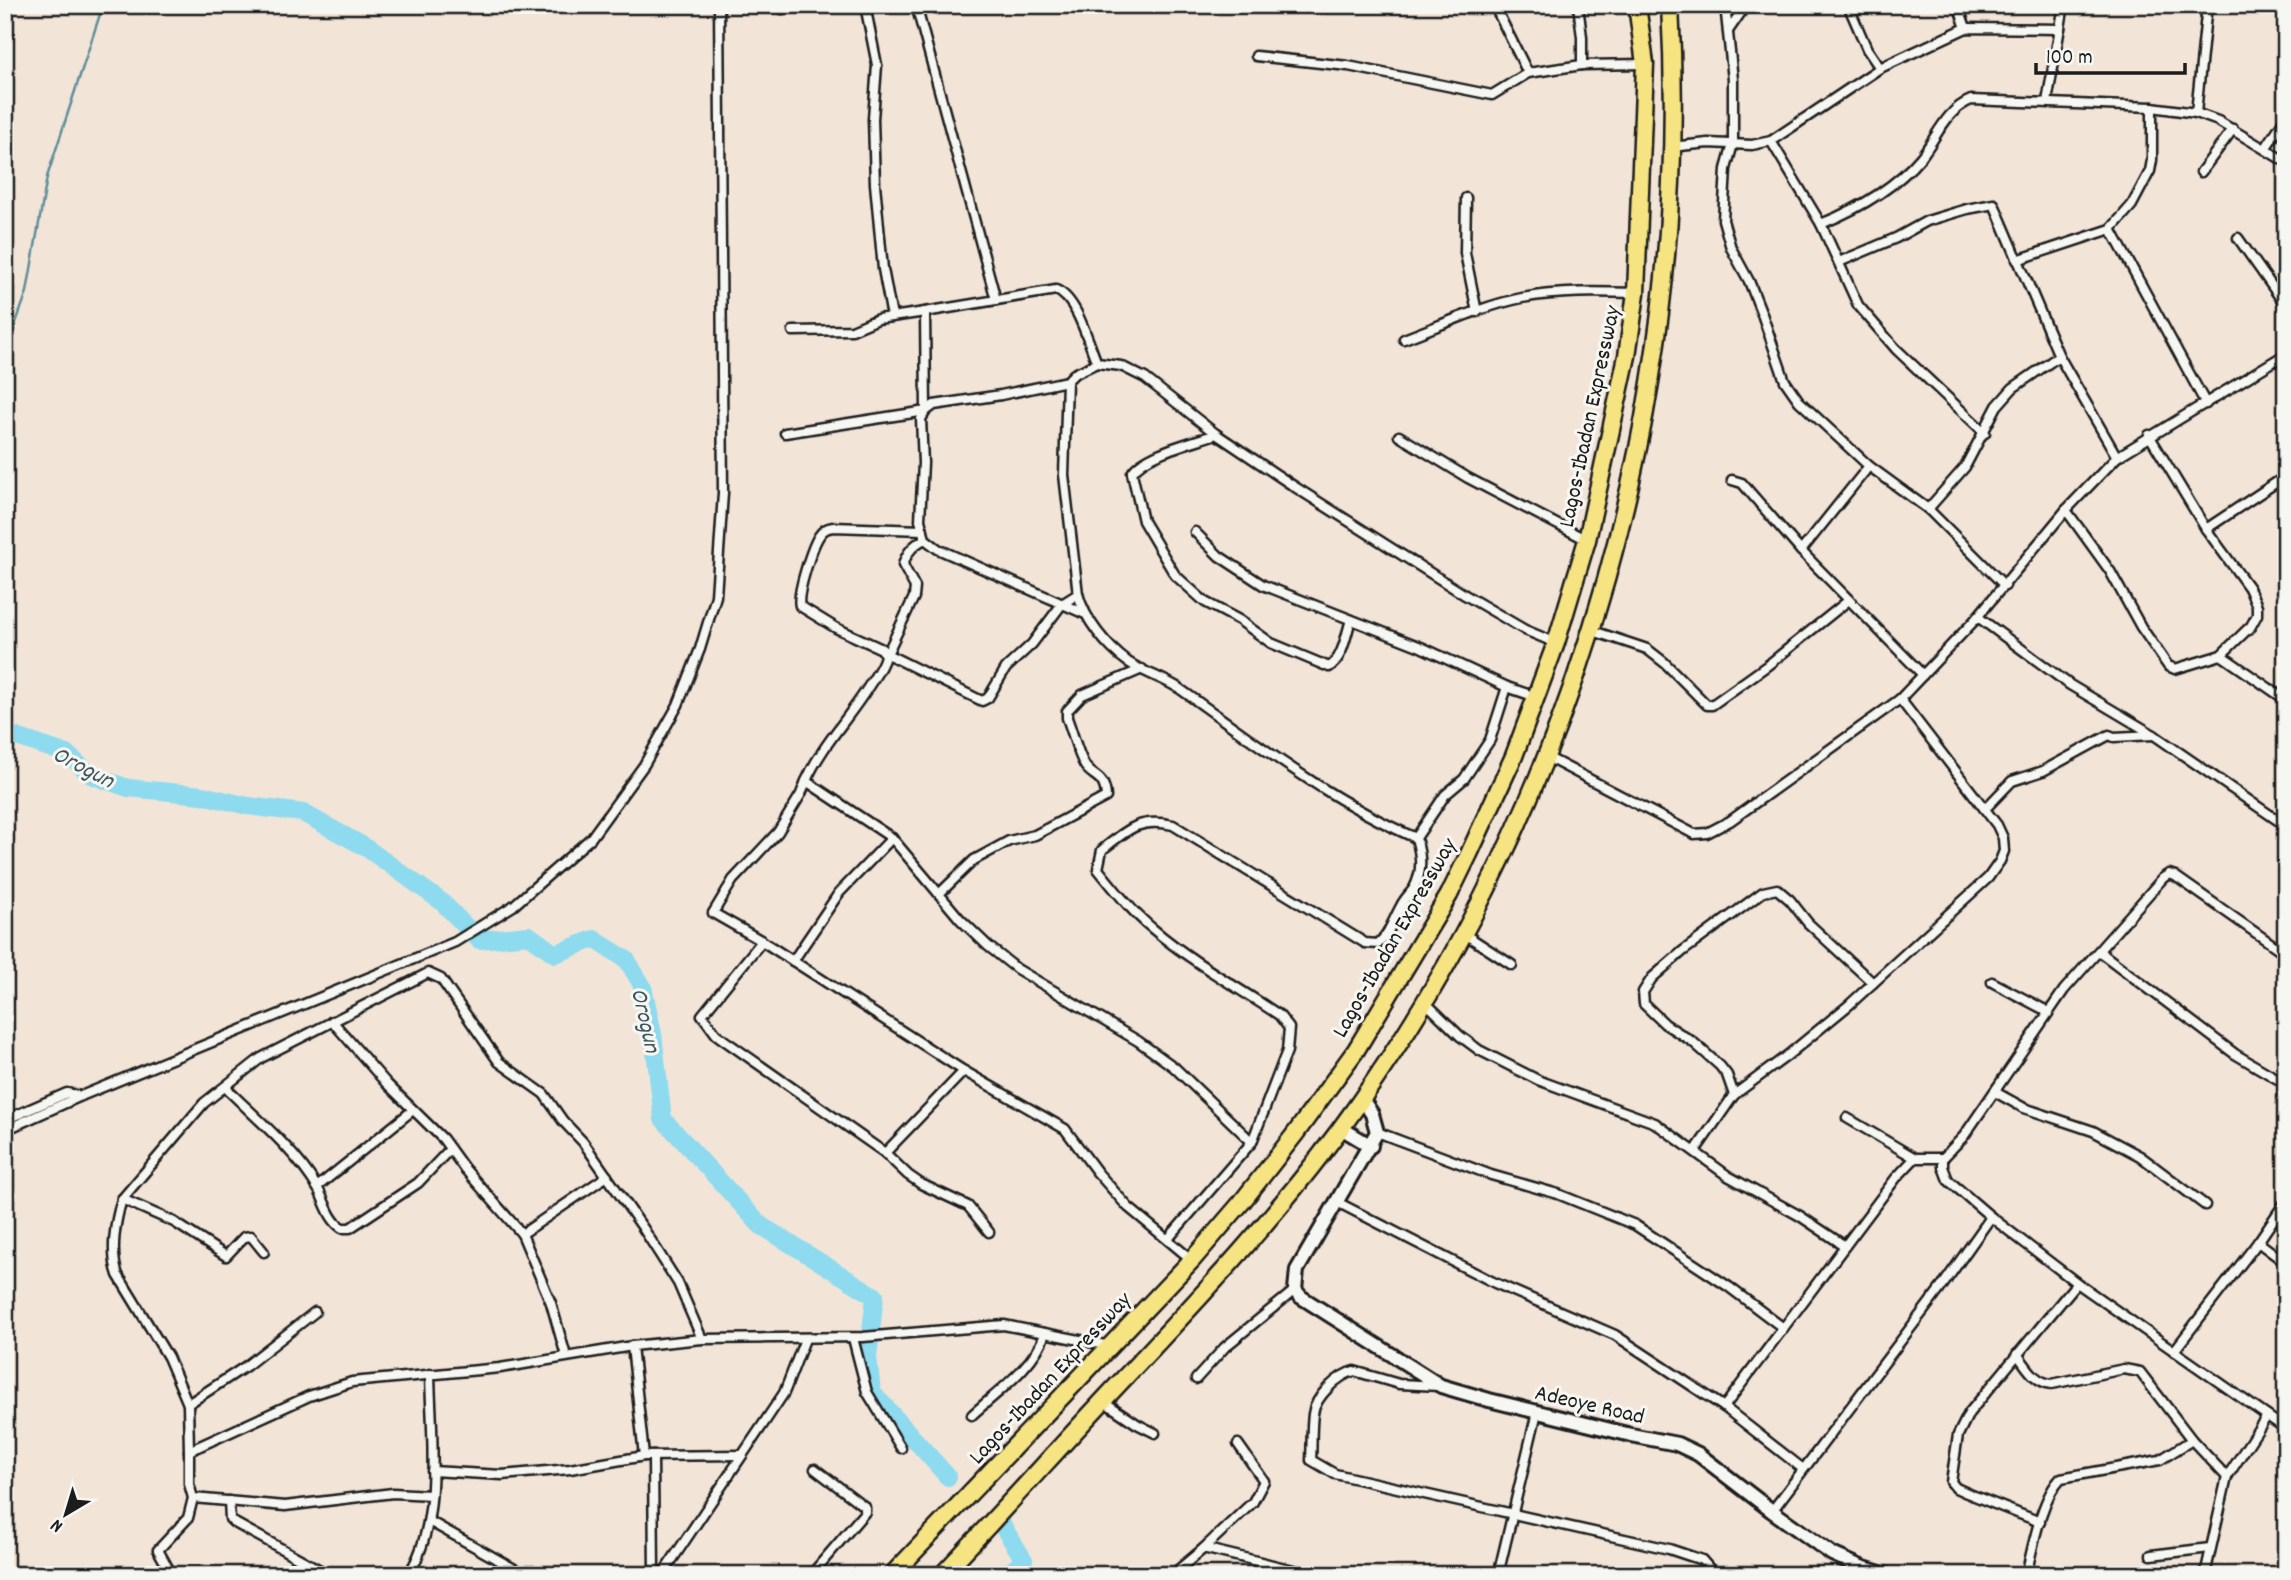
<svg xmlns="http://www.w3.org/2000/svg" width="2291" height="1580" viewBox="0 0 2291 1580" font-family="Dekko,sans-serif">
<rect width="100%" height="100%" fill="#f2e5d8"/>
<filter id="ink" filterUnits="userSpaceOnUse"><feTurbulence type="fractalNoise" baseFrequency=".0143" numOctaves="2"/><feDisplacementMap in="SourceGraphic" scale="14" xChannelSelector="R" yChannelSelector="G"/><feConvolveMatrix kernelMatrix="1 2 1 2 8 2 1 2 1" color-interpolation-filters="sRGB"/></filter>
<g filter="url(#ink)">
<g fill="none" stroke-linecap="round" stroke-linejoin="round">
<polyline stroke="#608e9a" stroke-width="2.5" points="5,353 27,292 47,177 103,5"/>
<g stroke="#8edaee" stroke-width="18">
<polyline points="5,733 67,754 91,775 128,788 202,795 248,806 303,813 365,847 442,902 479,940 529,935 555,954 594,939 627,960 643,987 653,1034 663,1119 760,1225 875,1296 868,1357 872,1392 948,1477"/>
<polyline points="1002,1525 1024,1560 1007,1575"/>
</g>
<defs>
<g id="street">
<polyline points="777,5 782,9 794,5"/>
<polyline points="865,5 877,65 873,119 875,184 883,269 892,317"/>
<polyline points="916,5 996,300"/>
<polyline points="1494,5 1528,73"/>
<polyline points="1578,5 1582,37 1582,65"/>
<polyline points="1725,5 1733,80 1733,144 1726,169 1723,220 1731,248 1749,281 1762,314 1785,381 1799,401 1869,466 1928,509 2005,586"/>
<polyline points="1848,5 1867,49 1880,68"/>
<polyline points="1958,5 1966,28"/>
<polyline points="1728,31 1746,5"/>
<polyline points="1256,56 1348,66 1492,95 1528,73 1582,65 1645,64"/>
<polyline points="2047,102 2064,5"/>
<polyline points="2196,113 2207,5"/>
<polyline points="1771,141 1821,224 1858,305 1896,349 1985,433"/>
<polyline points="1671,147 1708,143 1752,145 1771,141 1880,68 1966,28 2060,29"/>
<polyline points="2265,149 2286,117"/>
<polyline points="2201,172 2233,129"/>
<polyline points="1466,198 1465,253 1477,312"/>
<path d="M1821,224C1858,209 1895,188 1921,157C1937,137 1946,110 1971,100L2152,107L2196,113L2218,121L2286,162"/>
<polyline points="2111,229 2206,404"/>
<polyline points="2238,238 2286,306"/>
<polyline points="2017,260 2111,229 2132,205 2150,171 2152,160 2152,107"/>
<polyline points="1839,262 1896,238 1927,221 1967,209 1994,204 2059,356 2117,457"/>
<polyline points="793,331 852,330 878,319 925,312"/>
<path d="M1404,339C1442,325 1482,306 1522,298C1559,291 1599,292 1636,293"/>
<polyline points="1097,363 1121,366 1145,378 1216,434 1295,487 1465,595 1525,630 1556,643"/>
<polyline points="1067,381 1001,395 934,405 926,411 921,419 923,463 920,520 925,539 938,549 1083,613"/>
<path d="M785,433L926,411L925,312L1056,290C1077,298 1088,342 1097,363L1074,374L1067,381L1064,475L1078,594C1085,620 1106,646 1128,662C1144,673 1164,678 1180,689C1256,743 1330,801 1416,838"/>
<path d="M1216,434C1194,442 1143,454 1132,473L1143,521L1175,575L1205,602L1239,620L1271,643L1329,667C1343,659 1346,634 1351,620"/>
<polyline points="1399,436 1468,478 1587,540"/>
<polyline points="1732,480 1742,483 1801,551 1923,675"/>
<polyline points="1928,509 1965,467 1997,406 2013,388 2059,356"/>
<polyline points="2066,510 2110,571 2141,627 2168,666 2175,669 2221,655 2251,626 2257,615 2257,606 2249,588 2206,529 2149,435"/>
<polyline points="2206,529 2286,476"/>
<polyline points="1195,532 1219,556 1263,585 1421,647 1507,687 1536,697"/>
<polyline points="1801,551 1869,466"/>
<polyline points="1978,617 2070,685 2154,735 2286,826"/>
<polyline points="1590,630 1647,649 1665,663 1707,705 1712,705 1768,665 1849,600"/>
<polyline points="885,653 982,701 988,698 1006,668 1032,644 1062,604 1078,594"/>
<path d="M887,654L914,597L915,587L903,565C907,552 913,545 925,539"/>
<polyline points="2221,655 2286,700"/>
<polyline points="1545,756 1694,834 1707,833 1730,821 1900,699 1974,621 2066,510 2117,457 2286,354"/>
<path d="M806,781C821,747 847,720 867,689C873,679 882,668 885,656L882,649L836,628L800,606C796,595 812,547 819,536C823,530 826,528 833,527L923,530"/>
<polyline points="1985,809 2012,781 2043,771 2109,735 2114,737 2154,735"/>
<path d="M939,894L974,860L1009,841L1035,835L1106,797C1105,775 1093,778 1085,766C1077,752 1073,733 1067,718V711L1082,695L1142,669"/>
<polyline points="1463,933 1512,965"/>
<polyline points="762,941 702,1015 716,1034 724,1040 885,1153 908,1175 921,1184 968,1206 989,1232"/>
<polyline points="2100,952 2235,1054 2286,1084"/>
<polyline points="793,961 839,893 892,838"/>
<polyline points="1992,982 2047,1011"/>
<polyline points="1424,1001 1460,1036 1479,1050 1538,1080 1655,1123 1728,1176 1800,1216 1845,1246"/>
<polyline points="332,1021 387,1084 443,1139 464,1168 522,1234 551,1303 566,1356"/>
<path d="M225,1087C256,1118 294,1149 317,1187C325,1200 328,1219 342,1228H350L418,1183L450,1149"/>
<polyline points="1995,1092 2024,1108 2093,1131 2140,1156 2205,1205"/>
<polyline points="1734,1095 1727,1075 1720,1066 1693,1042 1665,1024 1644,1004 1643,992 1652,978 1683,951 1763,892 1777,889 1790,900 1808,923 1873,983"/>
<polyline points="1847,1118 1915,1158 1943,1158 1964,1136 2064,990 2163,878 2169,874 2175,876 2286,954"/>
<polyline points="5,1120 67,1093 81,1096"/>
<polyline points="5,1130 81,1096 455,942 513,906 591,838 644,765 678,705 700,649 716,596 723,493 719,5"/>
<polyline points="1377,1132 1491,1175 1558,1194 1635,1225 1729,1287 1782,1327"/>
<polyline points="1695,1151 1734,1095 1788,1055 1849,1005 1988,878 2000,861 2004,851 2003,838 1997,825 1900,699"/>
<polyline points="885,1153 964,1071"/>
<polyline points="1943,1158 1943,1167 1948,1180 1991,1217 2077,1283 2286,1429"/>
<polyline points="317,1187 413,1110"/>
<polyline points="122,1199 174,1222 226,1256 244,1237 251,1236 264,1252"/>
<polyline points="1337,1202 1495,1283 1615,1335 1724,1407 1803,1469"/>
<polyline points="522,1234 607,1176"/>
<path d="M1168,1239L1252,1142L1287,1051L1289,1028L1279,1015C1237,987 1192,962 1153,929C1132,912 1115,890 1098,869L1102,850C1127,830 1139,817 1173,825L1365,943L1378,944C1390,933 1393,920 1401,906C1404,899 1410,894 1414,888C1423,871 1421,855 1416,838L1445,795L1464,779L1490,740L1507,687"/>
<polyline points="2258,1242 2286,1263"/>
<polyline points="1192,1260 1128,1207 1097,1172 1065,1129 964,1071 762,941 713,913 733,880 778,832 801,794 806,781 892,838 960,919 988,946 1017,969 1138,1041 1174,1067 1252,1142"/>
<polyline points="853,1338 867,1392 901,1448"/>
<polyline points="632,1346 644,1456"/>
<polyline points="2174,1351 2258,1242 2286,1201"/>
<path d="M2017,1354C2028,1368 2034,1382 2052,1384L2124,1369L2140,1372L2192,1440L2227,1477"/>
<polyline points="1196,1379 1225,1347 1295,1290"/>
<path d="M1439,1386L1399,1384L1354,1371C1338,1375 1315,1397 1313,1414C1311,1429 1312,1445 1311,1460L1335,1474L1669,1549L1702,1560L1715,1575"/>
<polyline points="1103,1401 1137,1424 1155,1433"/>
<polyline points="188,1404 246,1366 315,1312"/>
<polyline points="1724,1407 1896,1178 1915,1158"/>
<path d="M972,1415C996,1393 1036,1365 1045,1333"/>
<path d="M189,1451L188,1404L168,1357L118,1275C110,1253 115,1222 122,1199L204,1103L261,1058L428,973L441,979L499,1062L544,1094L563,1121L583,1142L643,1228L678,1283L702,1339"/>
<polyline points="653,1456 654,1575"/>
<polyline points="432,1471 502,1475 570,1469 644,1456 742,1455"/>
<polyline points="431,1495 393,1493 285,1506 193,1498 189,1484 189,1451 309,1396 352,1382 500,1368 632,1346 702,1339 863,1337 1004,1325 1110,1346"/>
<polyline points="229,1501 230,1519 233,1522 329,1575"/>
<polyline points="1772,1511 1940,1289 1991,1217"/>
<polyline points="429,1521 525,1575"/>
<polyline points="2040,1522 1967,1493 1956,1488 1951,1482 1958,1435 1969,1413 2077,1283"/>
<polyline points="1203,1549 1253,1502 1264,1481 1238,1444"/>
<polyline points="2151,1555 2210,1548"/>
<polyline points="172,1575 158,1550 188,1518 193,1498"/>
<path d="M408,1575C443,1523 431,1434 430,1374"/>
<polyline points="662,1575 784,1393 805,1339"/>
<polyline points="811,1575 865,1512 865,1507 815,1469"/>
<polyline points="1172,1575 1203,1549 1207,1549 1314,1575"/>
<polyline points="1498,1575 1537,1412"/>
<path d="M2026,1575C2033,1547 2041,1498 2061,1478L2160,1460L2192,1440"/>
<polyline points="2205,1575 2227,1477 2267,1416"/>
</g>
<g id="secondary">
<polyline points="1362,1099 1372,1114 1377,1132 1297,1270 1295,1290 1301,1297 1441,1386 1489,1400 1631,1435 1677,1444 1698,1454 1772,1511 1832,1554 1861,1567 1887,1575"/>
<polyline points="1341,1128 1371,1146"/>
</g>
<g id="highway">
<polyline points="892,1575 1192,1260 1241,1203 1295,1134 1356,1050 1449,895 1469,854 1514,756 1556,643 1587,540 1627,356 1636,293 1645,64 1637,5"/>
<path d="M942,1575C1000,1514 1056,1451 1113,1390C1200,1298 1286,1207 1359,1103C1581,787 1692,390 1670,5"/>
</g>
</defs>
<use href="#street" stroke="#1c1c1c" stroke-width="13"/>
<use href="#secondary" stroke="#1c1c1c" stroke-width="18"/>
<use href="#highway" stroke="#1c1c1c" stroke-width="21"/>
<use href="#street" stroke="#f6f6f2" stroke-width="8"/>
<use href="#secondary" stroke="#f6f6f2" stroke-width="12"/>
<use href="#highway" stroke="#f6e381" stroke-width="16"/>
</g>
</g>
<g text-anchor="middle" stroke-width="6" stroke-linejoin="round" paint-order="stroke">
<g font-size="23" fill="#1c1c1c" stroke="#f6f6f2">
<text transform="translate(1588 416) rotate(-78)" y="8">Lagos-Ibadan Expressway</text>
<text transform="translate(1393 937) rotate(-60)" y="8">Lagos-Ibadan Expressway</text>
<text transform="translate(1049 1377) rotate(-47)" y="8">Lagos-Ibadan Expressway</text>
<text transform="translate(1590 1403) rotate(13)" y="8">Adeoye Road</text>
</g>
<g font-size="24" font-style="italic" fill="#3e555b" stroke="#f6f6f2">
<text transform="translate(84 766) rotate(27)" y="8">Orogun</text>
<text transform="translate(647 1020) rotate(77)" y="8">Orogun</text>
</g>
</g>
<rect width="2291" height="1580" fill="none" stroke="#f6f6f2" stroke-width="28"/>
<rect x="14" y="14" width="2263" height="1552" fill="none" stroke="#1c1c1c" stroke-width="2.5" filter="url(#ink)"/>
<g transform="translate(66 1514) rotate(218)" stroke="#f6f6f2" stroke-width="5" paint-order="stroke">
<path d="M0-5L12 26L0 18L-12 26Z" fill="#1c1c1c"/>
<text y="-10" font-size="19" font-weight="bold" text-anchor="middle" fill="#1c1c1c">N</text>
</g>
<path d="M2036 63v10h149v-10" fill="none" stroke="#1c1c1c" stroke-width="3.5"/>
<text x="2046" y="63" font-size="21" fill="#1c1c1c" stroke="#f6f6f2" stroke-width="5" paint-order="stroke">100 m</text>
</svg>
